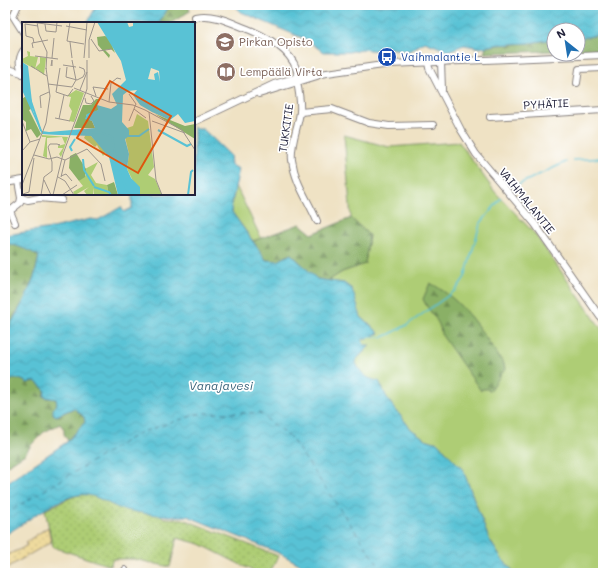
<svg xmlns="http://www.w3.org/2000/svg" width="608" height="578" viewBox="0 0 608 578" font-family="Mali,sans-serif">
<defs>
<pattern id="forest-firs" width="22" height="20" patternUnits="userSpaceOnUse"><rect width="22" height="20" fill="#8ab066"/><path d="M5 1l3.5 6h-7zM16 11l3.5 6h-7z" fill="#708f55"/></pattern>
<pattern id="sand-dots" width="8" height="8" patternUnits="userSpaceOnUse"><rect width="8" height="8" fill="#eeda9e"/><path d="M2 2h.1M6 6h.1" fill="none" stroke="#ccbb89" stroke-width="1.8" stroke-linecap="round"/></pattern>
<pattern id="park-dots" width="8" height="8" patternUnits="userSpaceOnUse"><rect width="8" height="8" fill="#aecd74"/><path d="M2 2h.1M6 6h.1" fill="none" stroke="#95b065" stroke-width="1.8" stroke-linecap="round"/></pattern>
<pattern id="water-waves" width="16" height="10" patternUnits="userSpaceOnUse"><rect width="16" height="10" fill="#59c2d5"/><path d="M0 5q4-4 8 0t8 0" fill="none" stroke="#4da6b8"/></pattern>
</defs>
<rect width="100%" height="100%" fill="#fff"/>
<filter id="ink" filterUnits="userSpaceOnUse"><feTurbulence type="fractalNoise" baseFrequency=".025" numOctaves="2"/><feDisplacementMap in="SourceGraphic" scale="8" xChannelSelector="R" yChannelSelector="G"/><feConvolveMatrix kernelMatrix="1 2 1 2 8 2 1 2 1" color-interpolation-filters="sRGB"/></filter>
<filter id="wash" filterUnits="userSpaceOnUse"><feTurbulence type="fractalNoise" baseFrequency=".012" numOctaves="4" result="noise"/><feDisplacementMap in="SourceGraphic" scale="16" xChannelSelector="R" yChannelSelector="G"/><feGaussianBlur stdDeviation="0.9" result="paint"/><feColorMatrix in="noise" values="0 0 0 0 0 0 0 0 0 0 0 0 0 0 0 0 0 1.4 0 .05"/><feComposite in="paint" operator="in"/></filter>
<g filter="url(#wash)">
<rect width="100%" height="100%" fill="#efe2c4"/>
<g fill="#aecd74" stroke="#687858">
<path d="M344,135L389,147L459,142L495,192L534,233L603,331V573H515L501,558L489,539L463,470L438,443L425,439L411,429L388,400L379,382C366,379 361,374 355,361L370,346L364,345L362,340L379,333L361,317L356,308L355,298L344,283L328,281L342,272L365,264L369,236L351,218Z"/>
<polygon points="236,186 261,238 253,241 232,212 231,207"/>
</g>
<g fill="url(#forest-firs)" stroke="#566950">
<polygon points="170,5 188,5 190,11 171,23 159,23"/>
<polygon points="603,34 603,50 578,51 578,39"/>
<polygon points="554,39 554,51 484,53 486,47 495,45 529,43"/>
<polygon points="351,218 369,235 365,264 342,272 328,281 317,279 291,254 278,261 266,260 253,241 300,224 312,234"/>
<path d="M5,243C17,245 29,249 39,256L35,274L26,297L5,334Z"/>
<path d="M430,283C464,300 483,334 504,364L505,369L490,391L488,389H482L481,391L441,334C441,320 428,312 423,299Z"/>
<polygon points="12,379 21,379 27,383 35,381 45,390 43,395 46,398 51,398 56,399 57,404 57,416 74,408 84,417 85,422 68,441 64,434 64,429 60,424 44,432 32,444 25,454 5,467 5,383"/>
</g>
<path fill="url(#sand-dots)" stroke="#887e6c" d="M48,527L51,542L5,569V556C12,552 21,550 27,545L26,542Z"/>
<polygon fill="url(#park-dots)" stroke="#687858" points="85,494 96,496 125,509 156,513 164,518 183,519 278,556 270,573 254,573 253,571 200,544 177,538 170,567 134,559 113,559 110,566 53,547 45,510 74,496"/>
<g fill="url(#water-waves)" stroke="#3e7288">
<polygon points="97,5 170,5 159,23 87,23"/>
<polygon points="234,5 603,5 603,34 578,39 578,30 554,30 554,39 529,43 495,45 480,48 464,45 448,51 425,42 409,51 388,48 378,51 361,49 349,52 323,52 307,40 241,12"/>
<path d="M194,126L197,129H203L230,155L231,165L239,169L231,207L232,212L266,260L278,261L291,254L317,279L344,283L352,289L361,317L379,333L362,340L364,345H370L355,361C361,374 366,379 379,381L388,400L411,429L425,439L438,443L463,470L489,539L501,558L515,573H316L279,553L187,516C168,517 145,514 126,510C107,506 95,490 74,496C49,503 27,522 5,535V484L68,441L85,422L84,417L74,408L56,416L53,414V409L57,404L56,399L44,397L45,390L35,381L27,383C19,377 13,378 5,383V334L26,297L35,274L39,256C29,250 16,245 5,243V235L52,228L91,219L98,220L121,207L124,212L132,208V194H194Z"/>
</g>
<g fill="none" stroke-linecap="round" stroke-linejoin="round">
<g stroke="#59c2d5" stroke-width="1.5">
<polyline points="573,160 603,158"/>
<polyline points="513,187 566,162"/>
<polyline points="369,337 383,337 390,334 407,325 456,290 465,277 480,224 501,198"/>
</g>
<polyline stroke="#386279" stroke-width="1" stroke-dasharray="5 4" stroke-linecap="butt" points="5,514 139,433 201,413 259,413 291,438 384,573"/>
</g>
</g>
<g filter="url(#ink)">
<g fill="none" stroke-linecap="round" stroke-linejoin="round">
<defs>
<g id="minor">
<polyline points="18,5 13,16 23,32"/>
<path d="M195,17C215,13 231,23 250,30C269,38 295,52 298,76C298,78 297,80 297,82C299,92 301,102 300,112C298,128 290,144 292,160C295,183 308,200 317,221"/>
<path d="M23,51C18,59 19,65 23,74"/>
<polyline points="441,61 442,90"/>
<polyline points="428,62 429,68 461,130 476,154 535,224 603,321"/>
<polyline points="5,68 22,73"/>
<polyline points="577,83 579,69 603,68"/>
<polyline points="259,94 317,76"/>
<polyline points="300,112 332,109 369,123 389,126 433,125"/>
<polyline points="490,117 603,110"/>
<polyline points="194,122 274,84 305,75 320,74 390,64 603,55"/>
<polyline points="5,183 23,180"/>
<polyline points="21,198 28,200 39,198 62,200"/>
<polyline points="15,223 10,211 20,203 21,198 18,181"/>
<polyline points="124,573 125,570"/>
</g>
</defs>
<use href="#minor" stroke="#888280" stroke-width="8"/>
<use href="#minor" stroke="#fff" stroke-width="6"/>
</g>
</g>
<defs>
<symbol id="school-disc" viewBox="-11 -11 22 22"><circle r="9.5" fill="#8d6e63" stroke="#fff"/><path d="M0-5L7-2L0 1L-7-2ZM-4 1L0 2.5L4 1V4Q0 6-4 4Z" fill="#fff"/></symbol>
<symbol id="bus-disc" viewBox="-11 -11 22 22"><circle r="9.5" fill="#1a4fb4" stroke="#fff"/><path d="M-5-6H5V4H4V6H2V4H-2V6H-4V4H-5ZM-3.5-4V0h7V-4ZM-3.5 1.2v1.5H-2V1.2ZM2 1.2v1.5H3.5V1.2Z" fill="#fff"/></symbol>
<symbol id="library-disc" viewBox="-11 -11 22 22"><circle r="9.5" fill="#8d6e63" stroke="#fff"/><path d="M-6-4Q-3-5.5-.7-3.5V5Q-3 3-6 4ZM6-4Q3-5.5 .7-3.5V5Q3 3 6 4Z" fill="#fff"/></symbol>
</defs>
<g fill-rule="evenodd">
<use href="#school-disc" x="214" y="31" width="22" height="22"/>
<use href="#bus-disc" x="376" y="46" width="22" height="22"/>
<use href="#library-disc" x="215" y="61" width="22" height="22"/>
</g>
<g text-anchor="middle" stroke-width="3.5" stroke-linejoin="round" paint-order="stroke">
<g font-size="11" fill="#785e54" stroke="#fff" text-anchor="start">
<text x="239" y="46">Pirkan Opisto</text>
<text x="240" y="76">Lempäälä Virta</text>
</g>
<g font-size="11" fill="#164399" stroke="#fff" text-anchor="start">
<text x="401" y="61">Vaihmalantie L</text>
</g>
<g font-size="11" fill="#22223b" stroke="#fff">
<text transform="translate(546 104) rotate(-3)" y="4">PYHÄTIE</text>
<text transform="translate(286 128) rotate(-82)" y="4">TUKKITIE</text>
<text transform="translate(527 201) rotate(51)" y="4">VAIHMALANTIE</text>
</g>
<g font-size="12" font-style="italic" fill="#386279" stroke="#fff">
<text x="221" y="390">Vanajavesi</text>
</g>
</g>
<g transform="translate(22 22)">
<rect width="173" height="173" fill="#efe2c4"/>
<path d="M115,92L126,99L132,145L126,153L133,157L140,173H118L105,147L107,132L103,115L107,114L105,106L111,104ZM20,113L46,115L39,135L37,132L41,126H36V124L43,122L40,115L25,116V136L21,134L24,115H20ZM76,140L69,153L74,161L85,163L87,173H72V166L71,173H65L62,169L67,165L53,173L51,170L61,164L57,159L64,153L63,147Z" fill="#aecd74"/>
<path d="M83,14L87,16L93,31L89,27L83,28L88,33L87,36L76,23L75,15ZM4,74L9,87L7,88L19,112L15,116L9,107L4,109V100L0,97V77ZM74,77H77L75,83L78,87L70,92H65L64,96L70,99L73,106H52L61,83H69ZM133,92L163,104L173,102V117ZM54,131L64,147L63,155L57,159L47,146L48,134ZM92,160L96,173H87L85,163Z" fill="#8ab066"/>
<path d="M18,35L24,36L22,53L13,46L18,41Z" fill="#aecd74"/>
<path d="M5,29L8,30V34L16,35L13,47L0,40V37L6,34ZM54,68L62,71L52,100L47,99L50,89L47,84L49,75L45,74ZM64,112L69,114L84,130L81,134L75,123L73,125L62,116Z" fill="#aecd74"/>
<path d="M75,0H105L107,5L111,4V0H173V99L163,101L156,92L148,98L130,90L118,83L111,73L115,68L106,69L101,73L100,100L107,108V114L103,117L107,132L105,147L109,156L118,165V173H96L87,135L69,114L20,112L0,68V40L6,44L11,89L20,109L27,110L73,106L70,99L63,97L65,92L76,88L75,83L89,87L95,83L90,72L104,58L99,39ZM129,46L137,49L138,60L136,50L132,52L133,58L126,57Z" fill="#59c2d5" fill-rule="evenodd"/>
<path fill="none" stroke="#59c2d5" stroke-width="2" d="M0,53L19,109M136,108L165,124L169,122M22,111L42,112M51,111L77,110L90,115L95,144L107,173M106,114H117L127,107M50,129L48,125L53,117M61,137L62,148L72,164M72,165L87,170L89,173M166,173L169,150L171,148"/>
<path fill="none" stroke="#9d958d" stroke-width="1" d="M15,0L17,12L25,30L24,47M48,0L45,19L62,22M16,1L40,4M23,2L24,9L34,10L35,0M44,4L65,8M69,17L77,29L90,27M48,20L50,36M12,21L11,16L4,14L3,2L16,4M11,26L10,21L26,18M13,34L36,37M30,36L32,16M62,36L65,0M67,36V18L73,0M50,38L54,58L50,65M41,43L54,45M9,44L25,54M29,44L30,38V44M45,45L44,55L55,58L61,55L63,51L62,47L57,45M38,46L34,70L46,74L51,67M26,62L50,65M52,66L87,80L111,83L123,88L160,108L173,128M58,68L65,50M107,72L114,82L107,99M74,74L71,65L86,67M63,76L64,81L69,82L72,79L69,74M87,80L89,61L95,56L99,57M19,86L18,74L27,70M112,87L124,96M127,90L134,158L140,173M33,96L48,99M37,97L42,73M0,99L8,120M130,99L163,111M0,129L8,120L18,117M12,133L27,137L35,135L43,138L39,155M43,138L65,127L79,142L83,159M39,154L44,152L50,159M36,155L43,159L52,173M22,158L29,173M0,163L24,101L28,74L24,46M1,172L7,170L12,136M19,173L22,155L30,149V140L26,125L28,122H35L38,123H36M31,173L41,132L65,67V38M40,173L55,163"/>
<path fill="#de560e" fill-opacity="0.15" stroke="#de560e" stroke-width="2" d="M88,59L149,94L116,151L55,116Z"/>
<rect width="173" height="173" fill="none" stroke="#22223b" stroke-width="2"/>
</g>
<rect width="608" height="578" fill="none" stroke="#fff" stroke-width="20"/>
<g transform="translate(566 42) rotate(330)"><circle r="19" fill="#ffffff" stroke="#a7a7b1"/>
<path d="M0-3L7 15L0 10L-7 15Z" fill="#1f6fb2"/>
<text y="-6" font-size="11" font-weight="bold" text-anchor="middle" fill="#22223b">N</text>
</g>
</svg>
